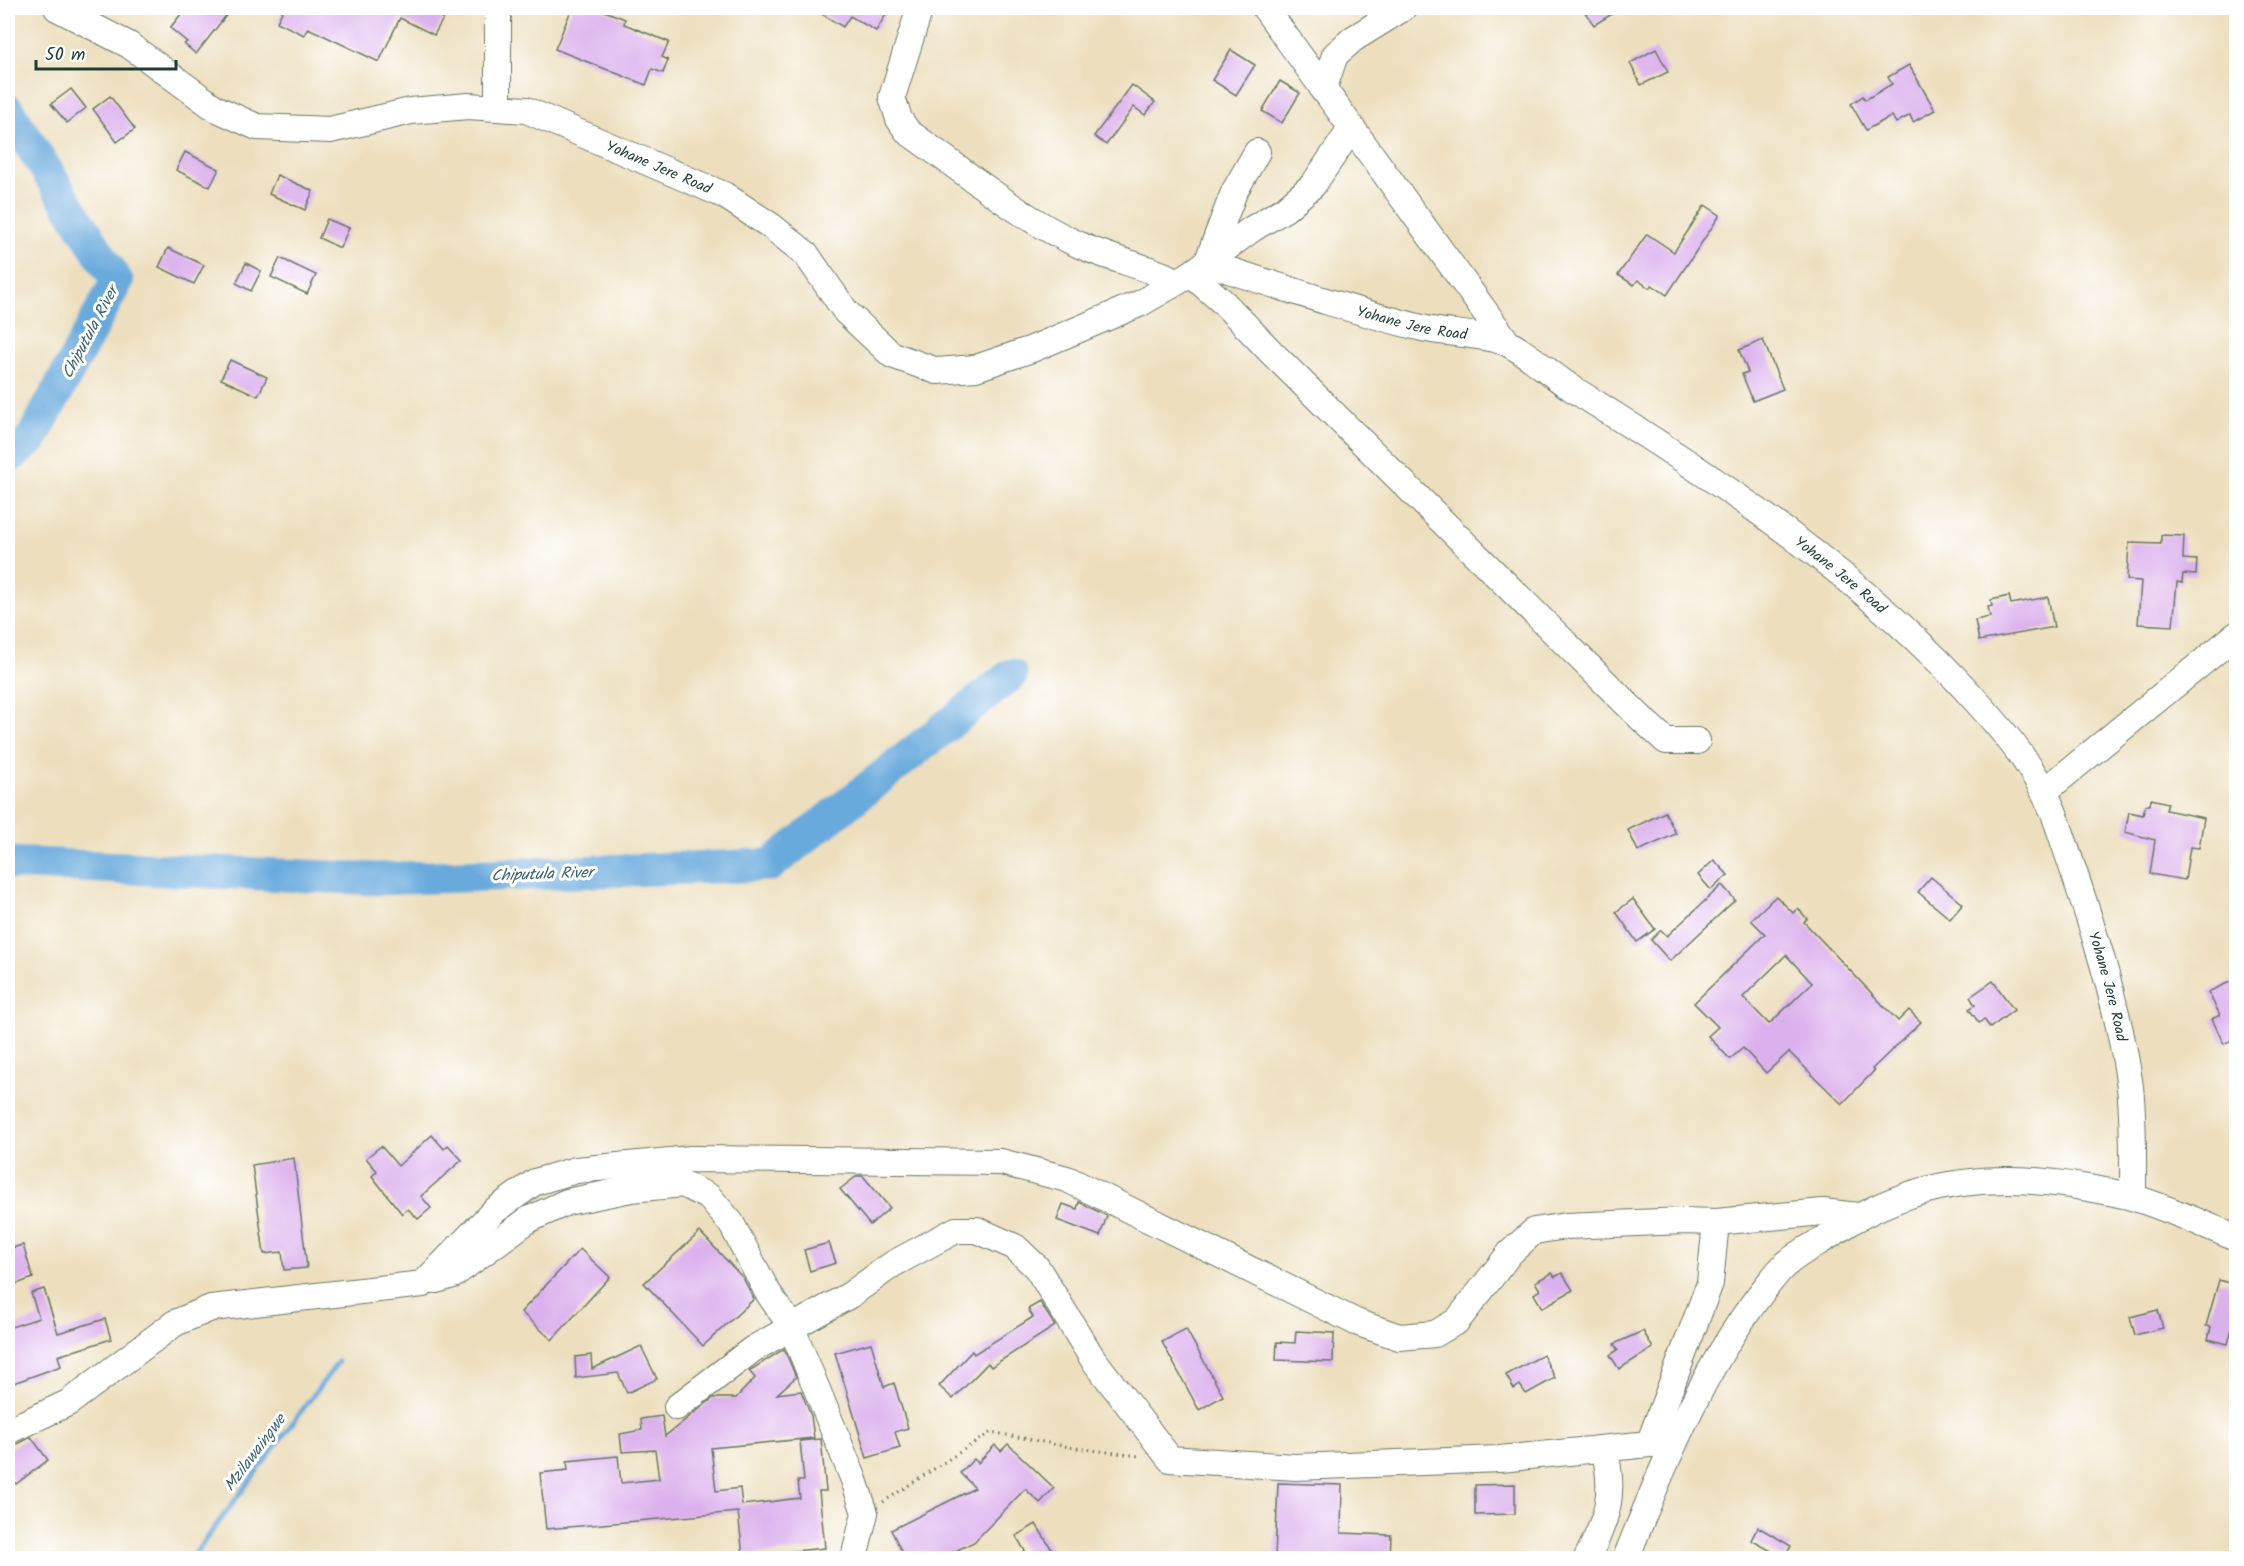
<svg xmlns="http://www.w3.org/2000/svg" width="2244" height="1566" viewBox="0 0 2244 1566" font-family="Kalam,sans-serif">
<rect width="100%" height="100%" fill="#fff"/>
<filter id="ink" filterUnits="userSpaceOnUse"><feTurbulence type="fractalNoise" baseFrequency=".0167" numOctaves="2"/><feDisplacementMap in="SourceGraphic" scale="12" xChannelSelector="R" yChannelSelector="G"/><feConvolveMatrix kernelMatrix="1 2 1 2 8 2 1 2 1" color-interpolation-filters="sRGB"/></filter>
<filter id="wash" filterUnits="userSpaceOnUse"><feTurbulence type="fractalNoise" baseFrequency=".008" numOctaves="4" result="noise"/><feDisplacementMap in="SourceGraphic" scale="24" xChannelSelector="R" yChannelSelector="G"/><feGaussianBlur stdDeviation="1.35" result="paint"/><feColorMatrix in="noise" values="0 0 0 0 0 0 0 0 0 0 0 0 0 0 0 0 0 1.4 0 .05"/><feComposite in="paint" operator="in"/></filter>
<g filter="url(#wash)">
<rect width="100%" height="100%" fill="#eddfbe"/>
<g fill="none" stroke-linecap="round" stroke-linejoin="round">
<polyline stroke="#69aadd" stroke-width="5" points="192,1558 338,1362"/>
<g stroke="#69aadd" stroke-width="33">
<polyline points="8,110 117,281 31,440 8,458"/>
<polyline points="8,863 377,879 770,865 1011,675"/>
</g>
</g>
<g id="blocks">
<g fill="#dbb1ed" fill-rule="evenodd">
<polygon points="186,8 232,8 196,54 184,44 187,42 170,28"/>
<polygon points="284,8 449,8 434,35 400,18 379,62 308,28 304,35 277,22"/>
<polygon points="572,8 597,8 625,19 624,24 669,42 662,57 668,60 663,73 652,69 646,85 555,49"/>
<polygon points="812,8 890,8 876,31 850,16 843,27"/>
<polygon points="1582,8 1622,8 1594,25"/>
<polygon points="1656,49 1668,72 1641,85 1630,63"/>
<polygon points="1231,50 1255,65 1236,95 1212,80"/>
<polygon points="1909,65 1935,110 1913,122 1910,115 1896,123 1892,116 1866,130 1851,104 1863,96 1865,100 1892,84 1888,77"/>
<polygon points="1280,81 1300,93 1282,123 1262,111"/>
<polygon points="1132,85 1155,102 1145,115 1134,107 1106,145 1094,136"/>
<polygon points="71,89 86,108 67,123 51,104"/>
<polygon points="110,96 135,129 117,142 93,109"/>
<polygon points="185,152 219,169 210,187 176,170"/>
<polygon points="277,175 313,191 305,210 269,194"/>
<polygon points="1705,205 1720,215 1667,295 1652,285 1649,288 1638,280 1634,285 1618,275 1647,234 1674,252"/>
<polygon points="327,219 349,228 340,248 319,238"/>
<polygon points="168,248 204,265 194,284 159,267"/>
<polygon points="280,258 316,275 307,294 271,277"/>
<polygon points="246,263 261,271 251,291 236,283"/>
<polygon points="1763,340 1783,389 1753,401 1742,374 1748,372 1739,350"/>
<polygon points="230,360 267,377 258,396 221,379"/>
<polygon points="2161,535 2184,536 2183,559 2197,560 2196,575 2183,574 2182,583 2177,582 2173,626 2138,624 2141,581 2127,580 2129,543 2161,544"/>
<polygon points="2009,596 2011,604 2048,597 2054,627 1979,641 1975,620 1990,617 1988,607 1992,606 1991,600"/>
<polygon points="2151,799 2168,803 2166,810 2204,818 2199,848 2190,847 2185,880 2150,874 2155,840 2125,832 2129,812 2143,815 2145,805 2150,805"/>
<polygon points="1665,812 1676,834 1638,851 1628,830"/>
<polygon points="1714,860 1728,875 1711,890 1698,875"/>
<polygon points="1931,877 1963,904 1950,919 1918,892"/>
<polygon points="1722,885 1735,900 1670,961 1651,940 1661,930 1667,936"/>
<path d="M1776,896L1793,913L1798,908L1807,919L1804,922L1898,1021L1909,1010L1921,1022L1872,1069L1874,1071L1842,1104L1789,1052L1766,1073L1743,1048L1730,1059L1708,1036L1718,1027L1694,1003L1765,934L1751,920ZM1786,955L1812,983L1769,1024L1743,997Z"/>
<polygon points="1633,899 1655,929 1637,942 1616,912"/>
<polygon points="2236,979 2236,1038 2224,1044 2212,1019 2220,1015 2208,992"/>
<polygon points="1993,981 2014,1010 1990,1028 1984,1019 1979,1023 1969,1009 1975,1005 1970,997"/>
<polygon points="432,1135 444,1149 448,1145 462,1160 421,1196 431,1208 418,1219 408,1209 402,1214 372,1176 377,1171 366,1158 381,1146 398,1166"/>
<polygon points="294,1158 307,1268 284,1270 282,1252 264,1254 252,1165"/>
<polygon points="857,1176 863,1176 890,1208 870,1225 840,1189"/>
<polygon points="1079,1202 1107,1216 1100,1236 1057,1220 1063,1204 1077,1209"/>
<polygon points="700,1232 743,1278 754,1299 703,1346 644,1283"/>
<polygon points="829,1243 836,1263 810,1271 804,1250"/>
<polygon points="23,1245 33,1278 8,1287 8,1249"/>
<polygon points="580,1249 610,1277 552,1340 521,1312"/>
<polygon points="1552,1273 1555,1277 1562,1273 1573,1290 1542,1308 1534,1294 1540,1290 1535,1282"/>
<polygon points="2219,1280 2236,1285 2236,1312 2228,1344 2208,1339 2211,1327 2206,1326"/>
<polygon points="44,1289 58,1333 105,1319 111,1339 58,1356 61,1366 8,1385 8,1328 39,1318 31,1293"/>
<polygon points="1040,1302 1055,1326 991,1367 988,1363 953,1399 939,1386 972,1351 974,1354 1033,1317 1028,1309"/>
<polygon points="2158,1310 2163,1328 2135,1335 2130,1317"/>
<polygon points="1186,1329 1223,1396 1199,1410 1162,1342"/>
<polygon points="1296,1331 1334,1333 1333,1362 1276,1360 1277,1342 1295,1343"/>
<polygon points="1643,1331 1653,1348 1619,1369 1610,1355 1618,1350 1614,1344"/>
<polygon points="871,1343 884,1387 894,1383 908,1428 895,1432 900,1448 867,1458 835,1353"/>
<polygon points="641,1346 657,1379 627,1393 618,1373 576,1378 575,1357 591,1355 592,1369"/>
<polygon points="784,1349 796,1377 777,1394 801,1391 811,1416 814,1438 711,1448 716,1491 740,1488 742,1505 800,1498 798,1481 804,1481 800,1441 821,1439 826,1491 819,1491 825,1548 743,1556 738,1512 546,1529 540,1473 568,1470 567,1461 618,1456 621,1483 659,1479 655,1450 622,1452 620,1434 642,1430 641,1419 662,1416 665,1436 713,1398 736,1398 755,1378 749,1371"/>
<polygon points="1543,1355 1555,1378 1526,1394 1520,1385 1514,1389 1506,1375"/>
<polygon points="31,1437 48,1460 16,1484 8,1473 8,1449"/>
<polygon points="1008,1444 1054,1488 1040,1503 1025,1489 974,1542 941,1558 905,1558 891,1530 975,1488 960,1473 974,1459 978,1463 995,1445 1001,1451"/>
<polygon points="1278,1483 1342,1485 1341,1533 1391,1535 1390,1558 1275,1558"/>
<polygon points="1515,1484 1515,1514 1475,1515 1475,1485"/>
<polygon points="1036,1524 1057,1558 1029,1558 1016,1536"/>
<polygon points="1758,1527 1791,1546 1784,1558 1751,1540"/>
</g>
</g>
</g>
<g filter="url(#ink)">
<use href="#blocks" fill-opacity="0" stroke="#677664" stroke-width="1.5"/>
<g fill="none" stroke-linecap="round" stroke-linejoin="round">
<defs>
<g id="minor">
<path id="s1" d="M57,8L129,45L215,108L257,127L330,130L411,111L468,106L526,110L724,195L771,226L806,254L846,312L892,355L937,371L976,368L1032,349L1141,303L1191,274L1252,229L1285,209L1313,185L1351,129"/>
<path d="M920,8L892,97L899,119L908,132C960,168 1025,222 1082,246C1113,260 1146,266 1177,281"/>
<polyline points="1265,8 1507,342"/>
<polyline points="1323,90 1335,55 1353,39 1403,8"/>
<polyline points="498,107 498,8"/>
<path id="s2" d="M1257,152L1234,192L1207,263C1278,286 1349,310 1422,328C1445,334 1491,334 1509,344C1532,356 1551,375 1573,389C1714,477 1866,577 1977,702C2008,736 2036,770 2054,813C2084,902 2117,993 2130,1087C2134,1124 2133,1161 2133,1197"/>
<polyline points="1191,274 1224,303 1271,352 1644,721 1666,741 1697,741"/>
<polyline points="2045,791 2236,635"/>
<polyline points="436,1280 453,1275 528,1220 567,1202 631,1189 683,1184 709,1197 731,1223 767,1291 791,1326 854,1480 865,1513 854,1558"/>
<polyline points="677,1407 753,1349 850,1295 893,1264 956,1230 977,1230 1015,1247 1037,1268 1093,1359 1170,1459 1296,1467 1500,1459 1649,1444 1672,1444"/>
<polyline points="8,1431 68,1403 175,1323 211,1308 423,1284 494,1211 535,1182 576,1170 691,1159 1001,1162 1067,1179 1356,1322 1399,1337 1435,1334 1457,1321 1510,1253 1534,1231 1566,1226 1683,1221 1716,1222 1823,1212 1858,1216"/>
<polyline points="1649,1444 1710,1283 1716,1222"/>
<path d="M1587,1558C1607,1519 1616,1493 1604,1449"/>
<path d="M1626,1558C1667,1457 1707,1355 1779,1271C1793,1255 1817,1244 1835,1232C1910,1180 1994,1171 2082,1187C2099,1190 2118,1193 2135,1198C2170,1209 2203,1224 2236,1238"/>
</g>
</defs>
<use href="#minor" stroke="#677664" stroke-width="28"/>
<polyline stroke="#677664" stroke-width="3" stroke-dasharray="1.5 4.5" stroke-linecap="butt" points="883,1502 991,1432 1069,1447 1139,1456"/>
<use href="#minor" stroke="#fff" stroke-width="26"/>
</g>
</g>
<g text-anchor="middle" stroke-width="6" stroke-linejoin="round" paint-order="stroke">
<g font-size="15" fill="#1f3d34" stroke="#fff">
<text dy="5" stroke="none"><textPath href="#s1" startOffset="650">Yohane Jere Road</textPath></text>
<text dy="5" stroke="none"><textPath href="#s2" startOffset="336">Yohane Jere Road</textPath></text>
<text dy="5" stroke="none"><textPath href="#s2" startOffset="840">Yohane Jere Road</textPath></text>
<text dy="5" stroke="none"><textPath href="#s2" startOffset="1344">Yohane Jere Road</textPath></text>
</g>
<g font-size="16" font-style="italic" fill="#39636f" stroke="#fff">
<text transform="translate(89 332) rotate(-62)" y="6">Chiputula River</text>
<text transform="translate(542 873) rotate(-2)" y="6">Chiputula River</text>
<text transform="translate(254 1452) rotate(-53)" y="6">Mzilawaingwe</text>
</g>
</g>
<rect width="2244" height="1566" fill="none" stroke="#fff" stroke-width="30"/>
<path d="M36 60v9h140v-9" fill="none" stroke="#1f3d34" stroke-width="3"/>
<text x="45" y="60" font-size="18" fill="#1f3d34" stroke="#ffffff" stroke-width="4.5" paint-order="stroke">50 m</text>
</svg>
